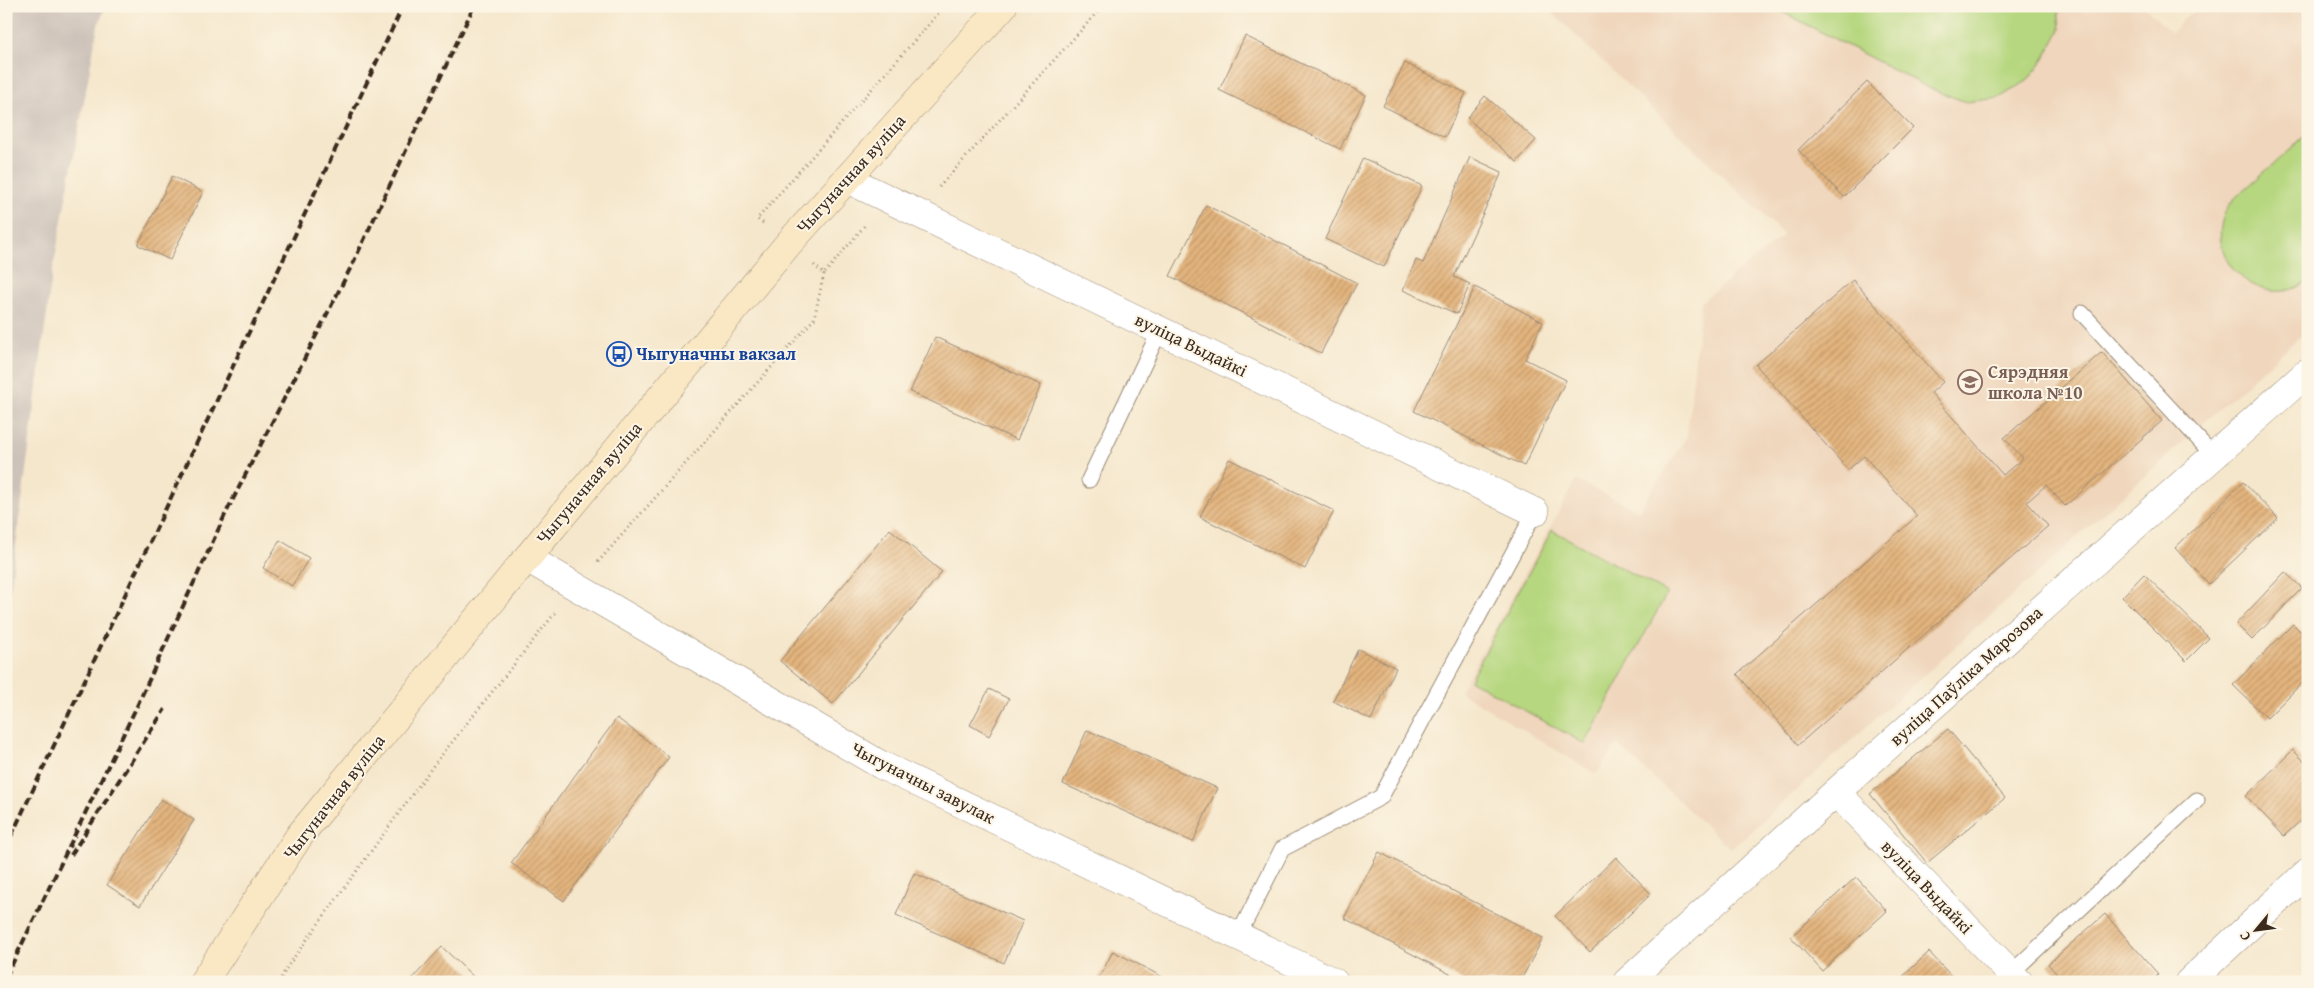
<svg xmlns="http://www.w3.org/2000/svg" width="2314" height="988" viewBox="0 0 2314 988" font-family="'Gentium Book Plus',serif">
<defs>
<pattern id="building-hatch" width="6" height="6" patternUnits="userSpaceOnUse" patternTransform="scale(1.25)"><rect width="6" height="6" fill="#e4b57e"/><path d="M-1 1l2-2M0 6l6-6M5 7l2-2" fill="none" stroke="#ba9367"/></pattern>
</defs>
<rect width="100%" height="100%" fill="#fcf5e5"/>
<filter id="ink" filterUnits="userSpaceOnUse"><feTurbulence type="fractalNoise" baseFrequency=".02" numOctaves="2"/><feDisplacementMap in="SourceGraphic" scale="10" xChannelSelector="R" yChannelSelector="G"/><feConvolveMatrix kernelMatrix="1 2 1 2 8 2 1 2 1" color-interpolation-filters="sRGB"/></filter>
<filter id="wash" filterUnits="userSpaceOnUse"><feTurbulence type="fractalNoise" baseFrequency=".0096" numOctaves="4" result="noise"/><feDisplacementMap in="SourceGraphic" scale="20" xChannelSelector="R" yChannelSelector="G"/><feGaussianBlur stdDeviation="1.12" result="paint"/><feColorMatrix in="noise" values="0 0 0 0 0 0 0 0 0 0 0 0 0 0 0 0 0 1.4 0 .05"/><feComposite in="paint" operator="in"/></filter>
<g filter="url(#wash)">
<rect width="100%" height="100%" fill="#f5e7cc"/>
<polygon fill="#efd6bc" points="1545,6 2143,6 2171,33 2197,6 2308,6 2308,329 1731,849 1617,744 1596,774 1460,692 1576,480 1639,511 1687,436 1701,302 1784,235"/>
<polygon fill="#cdc2b9" points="6,6 106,6 98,25 52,274 6,621"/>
<g fill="#b6d77f" stroke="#78804e">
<polygon points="1771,6 2058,6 2060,30 2044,59 2027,81 1999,98 1966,102 1931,89"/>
<path d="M2308,133V280C2264,318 2191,253 2233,200Z"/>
<polygon points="1552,530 1667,593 1585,744 1470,680"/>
</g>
<g id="blocks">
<g fill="url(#building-hatch)">
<polygon points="1245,36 1366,95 1340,149 1219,90"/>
<polygon points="1405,63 1466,93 1445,137 1383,106"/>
<polygon points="1867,82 1913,128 1844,197 1798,150"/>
<polygon points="1485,96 1536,140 1517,162 1467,118"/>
<polygon points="1470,157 1502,172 1454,277 1470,284 1457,314 1403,290 1416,260 1423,263"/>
<polygon points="1363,158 1422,186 1384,267 1325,239"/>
<polygon points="172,176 203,192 170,260 138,245"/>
<polygon points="1206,205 1357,283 1321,353 1170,276"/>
<polygon points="1853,280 1943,382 1931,393 2003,475 2023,458 2004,438 2102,352 2162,421 2065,506 2046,485 2027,502 2048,526 1798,745 1737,674 1917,516 1864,456 1848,470 1756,365"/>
<polygon points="1475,287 1543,322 1525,359 1566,380 1524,466 1414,411"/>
<polygon points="935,337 1041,385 1017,440 910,392"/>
<polygon points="1229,459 1334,511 1305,569 1200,517"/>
<polygon points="2243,482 2278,518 2209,584 2175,548"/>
<polygon points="890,529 942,572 833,704 780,661"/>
<polygon points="280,540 309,558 292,586 263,568"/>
<polygon points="2285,572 2302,588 2252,640 2236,624"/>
<polygon points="2144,574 2209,638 2186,661 2122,597"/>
<polygon points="2293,624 2308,639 2308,677 2267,718 2233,685"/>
<polygon points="1358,649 1396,668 1371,720 1333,701"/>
<polygon points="989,689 1009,699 989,736 970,725"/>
<polygon points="617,718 669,757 564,901 511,863"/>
<polygon points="1948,729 2005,798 1927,863 1870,794"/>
<polygon points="1087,730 1217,788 1193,842 1063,784"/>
<polygon points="2293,750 2308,765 2308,814 2284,836 2246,796"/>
<polygon points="161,799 194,820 140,906 107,885"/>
<polygon points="1379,852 1543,938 1520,982 1465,982 1344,918"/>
<polygon points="1616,857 1651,894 1590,952 1555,916"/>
<polygon points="914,873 1023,921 1004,963 896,915"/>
<polygon points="1856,877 1887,911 1822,971 1791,937"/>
<polygon points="2105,914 2158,974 2150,982 2064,982 2048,964"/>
<polygon points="442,947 479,982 409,982"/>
<polygon points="1113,951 1172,982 1097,982"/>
<polygon points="1929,952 1954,979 1950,982 1897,982"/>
</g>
</g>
</g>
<g filter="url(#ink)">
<use href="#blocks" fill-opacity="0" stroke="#988875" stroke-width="1"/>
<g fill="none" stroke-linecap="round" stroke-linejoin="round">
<defs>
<g id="lane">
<polyline points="2082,313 2214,456"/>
<polyline points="1089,480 1160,330"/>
<polyline points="1238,936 1282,849 1381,797 1535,512"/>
<polyline points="2011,973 2197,800"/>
</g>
<g id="street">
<polyline points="847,179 1535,512"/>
<polyline points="527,558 881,765 1334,982"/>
<polyline points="1836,792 2019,982"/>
<polyline points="1627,982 1836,792 2308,372"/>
<polyline points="2189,982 2308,872"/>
</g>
<polyline id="secondary" points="203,982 300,835 527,558 789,243 1003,6"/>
</defs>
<use href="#lane" stroke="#988875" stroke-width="17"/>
<use href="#street" stroke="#988875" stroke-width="29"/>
<use href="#secondary" stroke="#988875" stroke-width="29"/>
<g stroke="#988875" stroke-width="3" stroke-dasharray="1 4" stroke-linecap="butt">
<polyline points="939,187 1103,6"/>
<polyline points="763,223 757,219 945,6"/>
<polyline points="814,265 824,274 866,224"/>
<polyline points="598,562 814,319 824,274"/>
<polyline points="279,982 287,967 433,766 555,613"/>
</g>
<use href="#lane" stroke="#fff" stroke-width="15"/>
<use href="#street" stroke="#fff" stroke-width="28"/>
<use href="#secondary" stroke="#fae7c3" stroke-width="28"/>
<g stroke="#3b2a1e" stroke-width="4" stroke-dasharray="8 4" stroke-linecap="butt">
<polyline points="434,10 435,6"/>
<polyline points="6,847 403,6"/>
<polyline points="71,855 165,709"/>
<polyline points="6,977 137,706 225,515 355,259 474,6"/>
</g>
</g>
</g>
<defs>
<symbol id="bus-ring" viewBox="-11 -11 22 22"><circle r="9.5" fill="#fcf5e5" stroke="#1a4fb4" stroke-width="1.5"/><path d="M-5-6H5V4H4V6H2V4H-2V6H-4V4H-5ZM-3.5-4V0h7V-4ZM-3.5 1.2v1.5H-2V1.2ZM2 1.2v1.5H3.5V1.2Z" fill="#1a4fb4"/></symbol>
<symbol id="school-ring" viewBox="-11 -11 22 22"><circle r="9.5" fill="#fcf5e5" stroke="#8d6e63" stroke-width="1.5"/><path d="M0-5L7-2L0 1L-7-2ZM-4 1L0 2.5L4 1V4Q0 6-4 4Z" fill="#8d6e63"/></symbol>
</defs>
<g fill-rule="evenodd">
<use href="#bus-ring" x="605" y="340" width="28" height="28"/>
<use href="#school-ring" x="1956" y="368" width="28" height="28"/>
</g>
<g text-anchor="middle" stroke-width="4" stroke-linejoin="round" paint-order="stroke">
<g font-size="18" fill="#3b2a1e" stroke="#fcf5e5">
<text transform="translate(851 174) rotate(-48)" y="6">Чыгуначная вуліца</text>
<text transform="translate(1191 345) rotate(26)" y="6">вуліца Выдайкі</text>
<text transform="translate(589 483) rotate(-50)" y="6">Чыгуначная вуліца</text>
<text transform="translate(1966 676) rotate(-42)" y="6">вуліца Паўліка Марозова</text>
<text transform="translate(923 783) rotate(27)" y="6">Чыгуначны завулак</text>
<text transform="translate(334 797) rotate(-52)" y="6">Чыгуначная вуліца</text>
<text transform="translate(1927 887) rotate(46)" y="6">вуліца Выдайкі</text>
</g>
<g font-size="18" font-weight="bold" fill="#164399" stroke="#fcf5e5" text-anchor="start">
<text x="636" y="360">Чыгуначны вакзал</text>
</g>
<g font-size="18" font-weight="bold" fill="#785e54" stroke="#fcf5e5" text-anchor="start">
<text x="1988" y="378">Сярэдняя<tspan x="1988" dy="21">школа №10</tspan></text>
</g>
</g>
<rect width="2314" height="988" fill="none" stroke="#fcf5e5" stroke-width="25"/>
<g transform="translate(2256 930) rotate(241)" stroke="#fcf5e5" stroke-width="4" paint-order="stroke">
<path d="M0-4L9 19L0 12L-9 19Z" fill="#3b2a1e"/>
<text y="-8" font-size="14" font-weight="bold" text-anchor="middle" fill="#3b2a1e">С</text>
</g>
</svg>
